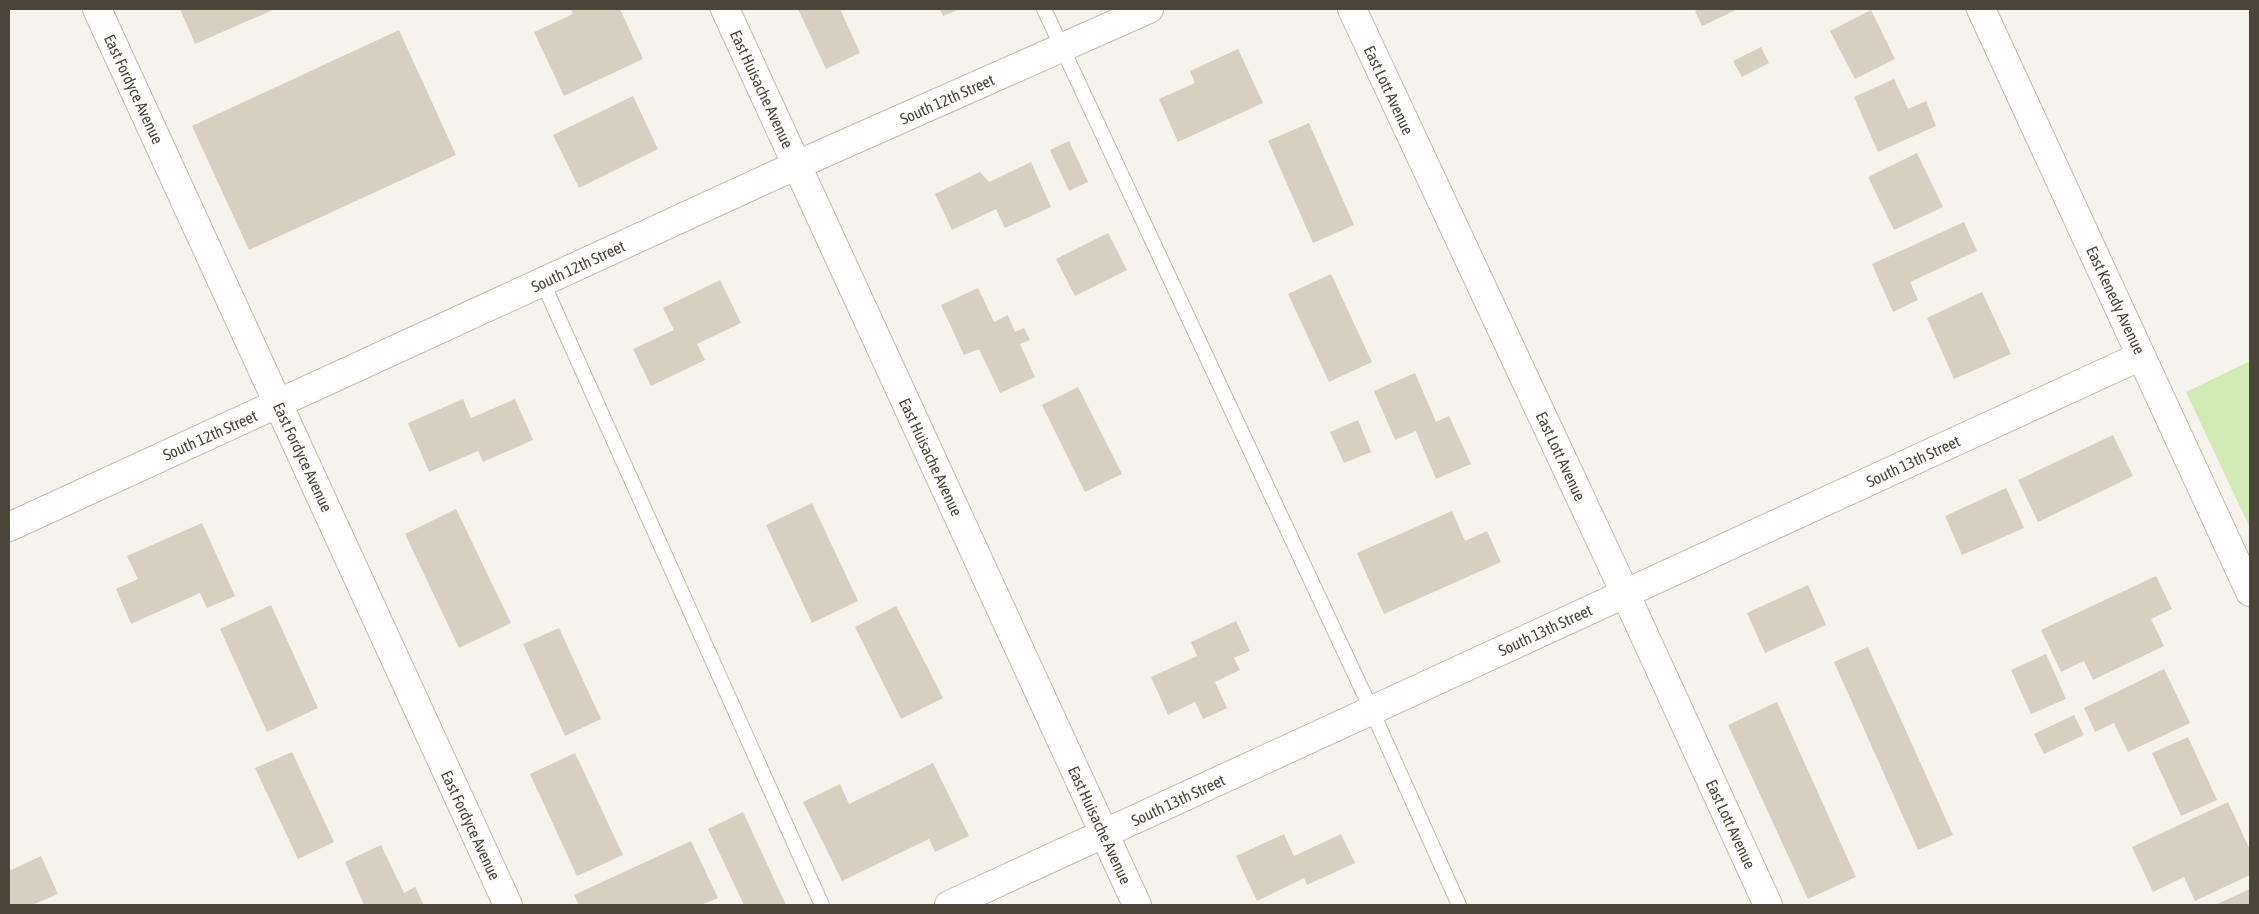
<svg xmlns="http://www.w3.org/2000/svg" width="2259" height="914" viewBox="0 0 2259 914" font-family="'Asap Condensed',sans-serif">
<rect width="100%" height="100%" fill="#f6f3ec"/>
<polygon fill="#d2eab5" points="2250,361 2250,528 2186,392"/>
<g fill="#d8cfc1">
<polygon points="180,9 275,9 195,44"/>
<polygon points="571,9 620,9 643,59 564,96 534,32 573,14"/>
<polygon points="798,9 840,9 860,53 826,69"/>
<polygon points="940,9 960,9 943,16"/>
<polygon points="1700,9 1738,9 1702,26 1695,11"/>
<polygon points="1871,10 1895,59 1855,79 1830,31"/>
<polygon points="399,30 456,155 249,250 192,126"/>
<polygon points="1761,47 1769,63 1742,77 1733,61"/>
<polygon points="1238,49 1263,103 1178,142 1159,99 1195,83 1190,71"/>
<polygon points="1894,79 1908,109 1926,101 1936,126 1878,152 1854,97"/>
<polygon points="633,96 658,149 579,188 553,135"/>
<polygon points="1309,123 1354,225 1313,243 1268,141"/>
<polygon points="1069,141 1088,182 1069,191 1050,150"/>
<polygon points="1917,153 1943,207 1894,230 1868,177"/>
<polygon points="1031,162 1051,207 1005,228 996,209 952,230 935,194 980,172 989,182"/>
<polygon points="1964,222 1977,251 1910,282 1918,300 1893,312 1872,264"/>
<polygon points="1108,233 1127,270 1075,296 1056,259"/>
<polygon points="1331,274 1372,362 1329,382 1288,294"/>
<polygon points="720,280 741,323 697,344 705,360 651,386 633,349 674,330 663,308"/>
<polygon points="978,288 994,322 1008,315 1015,332 1024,328 1030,340 1020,344 1035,377 1000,393 979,349 964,355 941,305"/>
<polygon points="1982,292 2011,354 1954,379 1927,318"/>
<polygon points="1415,373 1436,422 1449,416 1471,464 1436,479 1416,431 1395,440 1374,391"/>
<polygon points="1078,387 1122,474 1085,492 1042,405"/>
<polygon points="463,399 471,418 515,399 533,440 483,462 478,451 429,472 408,423"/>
<polygon points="1358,420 1371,452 1344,463 1330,432"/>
<polygon points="2113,435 2133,476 2038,522 2018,480"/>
<polygon points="2006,488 2024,528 1962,555 1945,516"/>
<polygon points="812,503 858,601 812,623 766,525"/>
<polygon points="456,509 511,623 459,648 405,534"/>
<polygon points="1452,511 1465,541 1487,531 1501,562 1384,614 1357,553"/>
<polygon points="202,523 235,596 207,608 200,593 131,624 116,589 138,579 127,556"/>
<polygon points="2156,576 2172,609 2151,619 2164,646 2093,680 2084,661 2061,672 2041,630"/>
<polygon points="1808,585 1826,625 1765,653 1747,613"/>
<polygon points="271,605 318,708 267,732 220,629"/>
<polygon points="896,606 943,698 901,719 855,627"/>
<polygon points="1236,621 1250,651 1234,658 1240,670 1215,682 1227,708 1203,719 1195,702 1168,715 1151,677 1197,656 1191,642"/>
<polygon points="559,628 601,719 565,736 523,644"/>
<polygon points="1868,647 1953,835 1918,850 1834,662"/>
<polygon points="2046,654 2066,699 2031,714 2011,670"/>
<polygon points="2164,669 2190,723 2128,752 2114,723 2095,732 2084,708"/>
<polygon points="1777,702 1856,877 1808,899 1728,725"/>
<polygon points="2074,715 2084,735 2044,754 2034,734"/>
<polygon points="2188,737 2217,800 2181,816 2152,753"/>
<polygon points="292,752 334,842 298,859 255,768"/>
<polygon points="575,753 623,855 577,876 530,774"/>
<polygon points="933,763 969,836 935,852 929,839 842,881 803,802 840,784 849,804"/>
<polygon points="2228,802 2250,850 2250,875 2195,901 2184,877 2153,892 2132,847"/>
<polygon points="743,812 786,905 744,905 708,829"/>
<polygon points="1284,834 1294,856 1341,834 1355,863 1307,885 1304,878 1257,901 1236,856"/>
<polygon points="691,841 718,898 701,905 579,905 574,895"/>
<polygon points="381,845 404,893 415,887 424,905 364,905 345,862"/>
<polygon points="41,856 58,894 32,905 9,905 9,871"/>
<polygon points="2250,889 2250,905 2215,905"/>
</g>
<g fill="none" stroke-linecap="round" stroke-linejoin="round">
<defs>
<g id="service">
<polyline points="1044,9 1372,711 1459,905"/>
<polyline points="543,283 822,905"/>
</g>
<g id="minor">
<polyline points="97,9 508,905"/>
<polyline points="725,9 1137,905"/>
<polyline points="1352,9 1625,593 1768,905"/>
<polyline points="1981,9 2250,592"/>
<polyline points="9,527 797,165 1149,9"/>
<polyline points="949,905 2141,356"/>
</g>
</defs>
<use href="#service" stroke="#c2bbae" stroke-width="16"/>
<use href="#minor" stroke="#c2bbae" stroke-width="30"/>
<use href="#service" stroke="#fff" stroke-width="14"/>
<use href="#minor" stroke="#fff" stroke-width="28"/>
</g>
<g text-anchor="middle" stroke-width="4" stroke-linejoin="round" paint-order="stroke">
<g font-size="16" fill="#4b4439" stroke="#fff">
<text transform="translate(134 89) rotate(65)" y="6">East Fordyce Avenue</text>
<text transform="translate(762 89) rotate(65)" y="6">East Huisache Avenue</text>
<text transform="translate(1389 90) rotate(65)" y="6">East Lott Avenue</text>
<text transform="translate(947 99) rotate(-24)" y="6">South 12th Street</text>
<text transform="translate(578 266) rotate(-25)" y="6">South 12th Street</text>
<text transform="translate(2116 300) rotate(65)" y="6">East Kenedy Avenue</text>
<text transform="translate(210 435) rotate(-24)" y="6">South 12th Street</text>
<text transform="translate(1561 456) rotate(65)" y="6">East Lott Avenue</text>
<text transform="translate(303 457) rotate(65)" y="6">East Fordyce Avenue</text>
<text transform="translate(931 457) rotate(65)" y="6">East Huisache Avenue</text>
<text transform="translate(1913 461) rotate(-25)" y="6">South 13th Street</text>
<text transform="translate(1545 630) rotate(-25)" y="6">South 13th Street</text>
<text transform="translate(1178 800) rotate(-25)" y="6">South 13th Street</text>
<text transform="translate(1731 824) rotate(65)" y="6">East Lott Avenue</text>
<text transform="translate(471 825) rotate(65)" y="6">East Fordyce Avenue</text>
<text transform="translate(1100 825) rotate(65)" y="6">East Huisache Avenue</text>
</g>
</g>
<rect width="2259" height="914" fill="none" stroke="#4b4439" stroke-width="20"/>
</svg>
